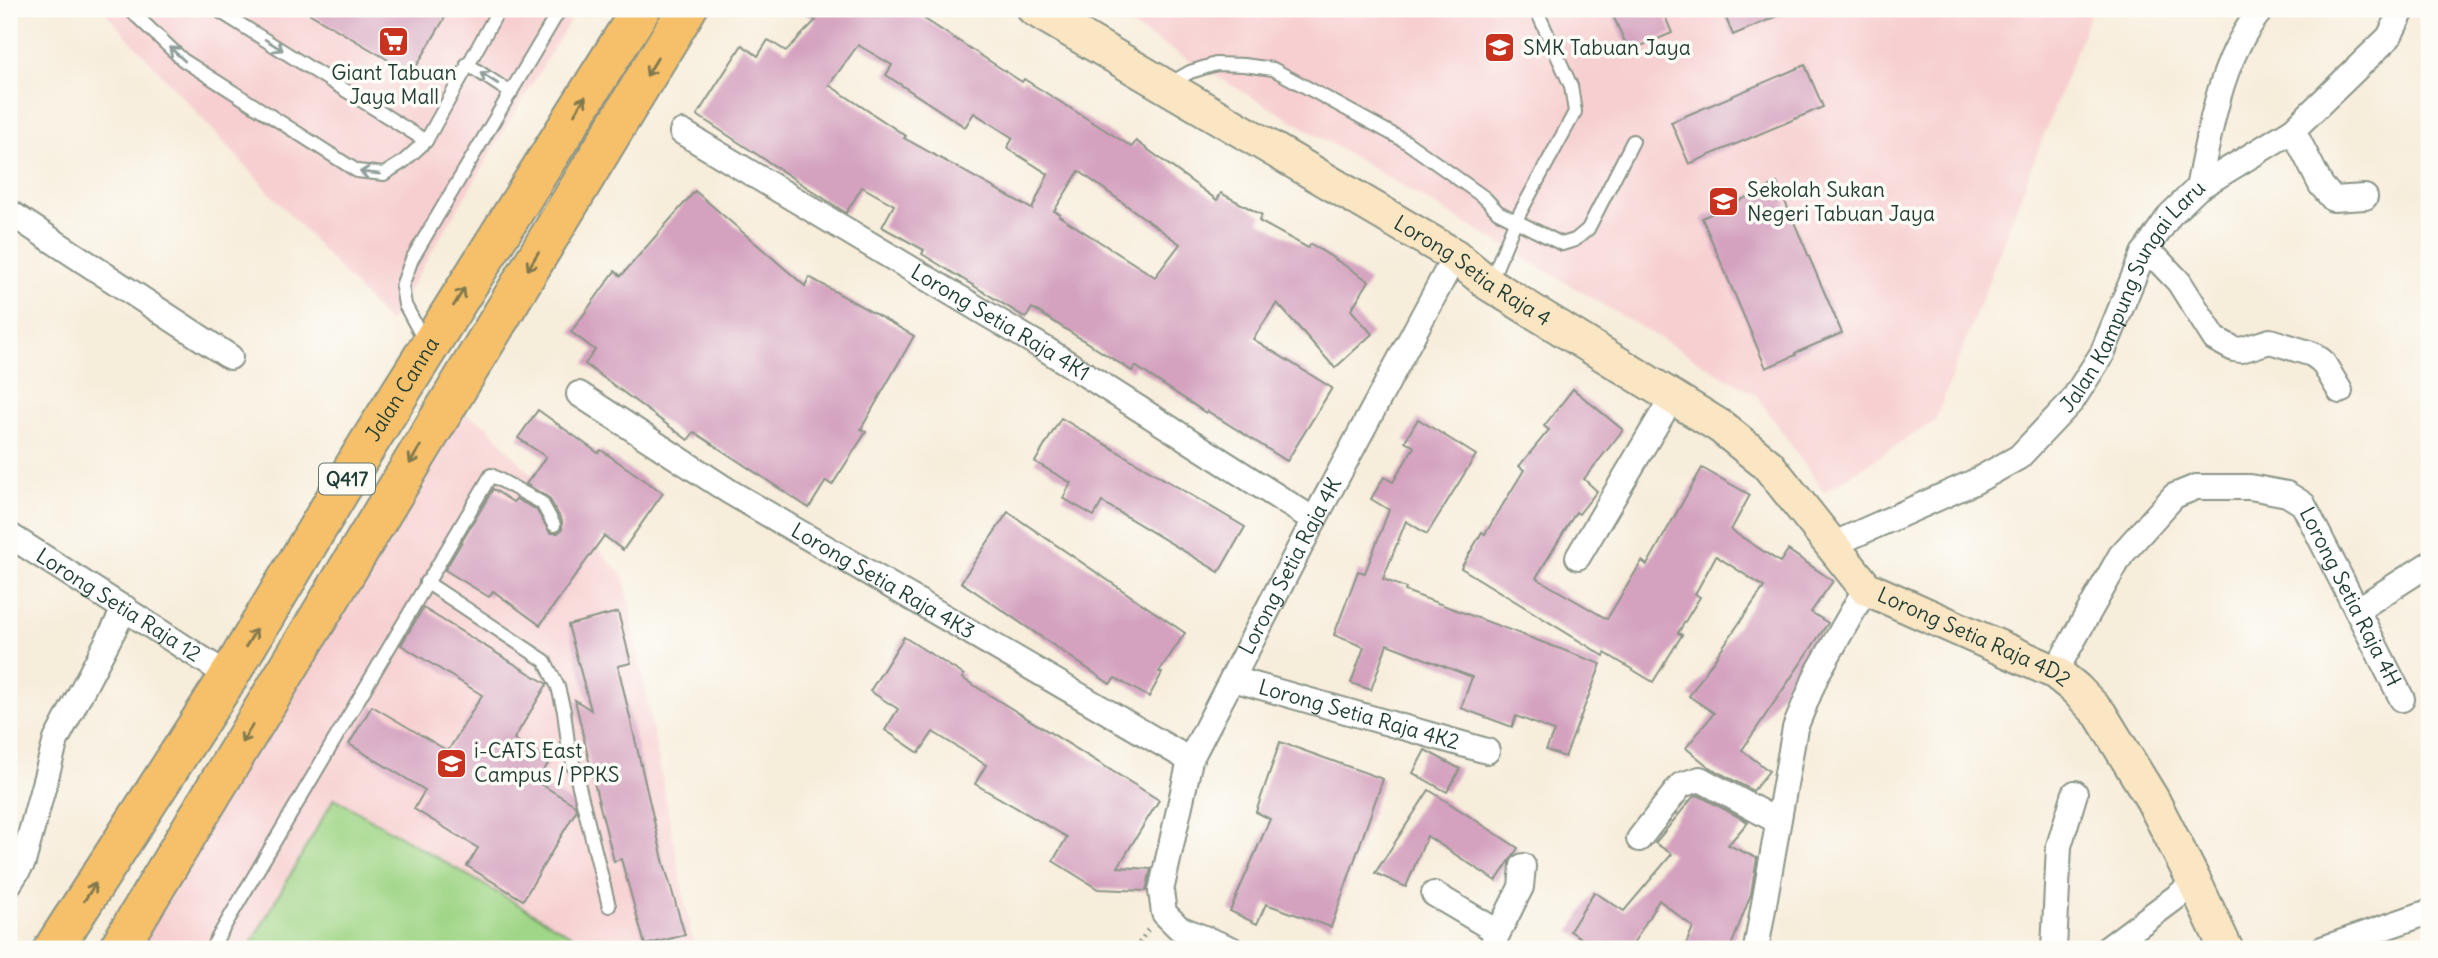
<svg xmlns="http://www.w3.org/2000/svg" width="2438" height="958" viewBox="0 0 2438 958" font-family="Delius,sans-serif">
<rect width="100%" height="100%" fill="#fdfcf7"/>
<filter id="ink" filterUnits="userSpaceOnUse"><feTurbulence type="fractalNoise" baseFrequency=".0143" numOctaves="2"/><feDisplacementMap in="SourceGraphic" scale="14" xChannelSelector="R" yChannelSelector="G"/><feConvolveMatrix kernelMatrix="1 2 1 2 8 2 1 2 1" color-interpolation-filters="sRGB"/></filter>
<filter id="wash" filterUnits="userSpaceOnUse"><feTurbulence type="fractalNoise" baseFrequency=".00686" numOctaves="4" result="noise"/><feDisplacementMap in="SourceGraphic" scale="28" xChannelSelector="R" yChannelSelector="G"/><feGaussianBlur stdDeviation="1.57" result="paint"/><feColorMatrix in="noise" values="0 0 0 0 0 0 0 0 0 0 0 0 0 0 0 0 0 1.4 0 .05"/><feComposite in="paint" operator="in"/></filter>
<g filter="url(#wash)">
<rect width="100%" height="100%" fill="#f7eddb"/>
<g fill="#f7cfd0">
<polygon points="102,9 577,9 389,323"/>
<polygon points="1103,9 2092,9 1935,421 1824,492 1756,395"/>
<polygon points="460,411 487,426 624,577 694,949 129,949"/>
</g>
<polygon fill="#a0d687" stroke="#608a5e" stroke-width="2" points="334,798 595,949 248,949"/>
<g id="blocks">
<g fill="#d4a1be" fill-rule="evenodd">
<polygon points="302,9 450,9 412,74"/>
<path d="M796,9H909L1022,82L1024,79L1132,147L1136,141L1217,200L1221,193L1262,215L1259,221L1308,248L1311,244L1369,281L1351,310L1372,334L1335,368L1277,303L1253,339L1332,388L1287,461L1207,411L1206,413L1135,366L1132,371L1032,308L1026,318L922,254L924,250L882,227L894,205L862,187L846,213L697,115L742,45L758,56L768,40L786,51L816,20ZM858,45L892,65L886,75L965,127L974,113L1013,138L1007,148L1048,174L1032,209L904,138L906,136L829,85ZM1079,171L1180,244L1155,277L1059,216L1060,214L1054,211Z"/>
<polygon points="1610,9 1662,9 1672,33 1629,51"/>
<polygon points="1722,9 1794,9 1733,35"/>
<polygon points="1805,65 1823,107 1689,164 1671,122"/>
<polygon points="1777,183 1842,333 1795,353 1796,355 1766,368 1702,218"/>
<polygon points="695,191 805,286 809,277 914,336 861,429 866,432 832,485 826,481 809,508 694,432 688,440 585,364 595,350 571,332 615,271 621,276"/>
<polygon points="1573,389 1623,430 1584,479 1597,491 1579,514 1576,512 1536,578 1607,619 1642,561 1647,565 1702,468 1750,495 1731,530 1780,562 1788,550 1833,581 1811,612 1828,623 1742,750 1769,771 1753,791 1709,767 1686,748 1714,713 1689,696 1764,587 1716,556 1695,594 1700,597 1678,633 1682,635 1653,682 1605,653 1604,656 1461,568 1482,532 1485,534 1524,470 1519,466 1549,430 1544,426"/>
<polygon points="538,410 598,453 601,450 663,493 623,550 604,536 540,625 493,591 489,597 445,570 493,489 513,502 516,499 536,509 550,533 558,533 562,529 562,521 549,498 526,484 546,457 518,438"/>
<polygon points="1061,418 1245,527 1219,572 1102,502 1094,516 1063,498 1071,483 1035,462"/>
<polygon points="1418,419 1476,455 1427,534 1406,521 1383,579 1406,588 1405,591 1601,664 1565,757 1546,750 1554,731 1516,716 1512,727 1461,708 1472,677 1387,644 1371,690 1351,683 1364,647 1334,635 1358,571 1365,573 1389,510 1371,499 1384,477 1393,482 1414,447 1405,441"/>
<polygon points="1008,512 1185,633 1159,672 1162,673 1149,697 1115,678 1110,684 961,582"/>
<polygon points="423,608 547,684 514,739 550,760 537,782 575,805 576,811 523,900 467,866 478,848 414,809 425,790 349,744 372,706 448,751 482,695 401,645"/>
<polygon points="618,612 631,663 618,666 664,864 685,935 645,945 621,859 614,861 597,795 575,700 591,710 568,625"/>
<polygon points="904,637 964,675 962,678 1159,800 1118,867 1151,869 1146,891 1098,889 1053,861 1067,837 975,784 986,765 933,732 919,753 885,730 898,709 870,691"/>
<polygon points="1280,742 1383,779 1331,927 1266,904 1257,924 1230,911 1270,819 1256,812"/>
<polygon points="1425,750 1460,769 1447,792 1413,773"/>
<polygon points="1429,790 1518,848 1496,881 1427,836 1406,887 1375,873"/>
<polygon points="1698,795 1748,822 1728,845 1757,858 1751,894 1730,949 1684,949 1693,927 1659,900 1630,949 1598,949 1570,931 1594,892 1624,911 1672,854 1655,843 1693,797"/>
</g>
</g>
</g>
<g filter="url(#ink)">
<use href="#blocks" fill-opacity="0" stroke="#8b9588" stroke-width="2"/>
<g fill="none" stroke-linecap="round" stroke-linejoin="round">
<defs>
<g id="lane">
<polyline points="129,9 183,60 357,171 384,174 403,162 426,141 499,9"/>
<polyline points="216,9 426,141"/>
<polyline points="467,64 511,93"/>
<polyline points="1169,84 1190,72 1216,64 1244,65 1273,69 1405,141 1485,198 1498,212 1562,244 1575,240 1588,229 1633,141"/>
<polyline points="1490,283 1515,222 1575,112 1571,86 1536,9"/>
<polyline points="425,342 405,305 402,286 412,259 560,9"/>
<polyline points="426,582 545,661 558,687 564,711 568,743 609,906"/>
<polyline points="211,949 491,475 542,503 554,525"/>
</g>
<g id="street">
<polyline points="2293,130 2321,185 2333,199 2365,197"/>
<path id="s1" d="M682,132L1047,350L1314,520"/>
<path d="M2198,188C2211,127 2220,58 2262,9"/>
<polyline points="9,212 230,357"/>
<polyline points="2143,254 2159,261 2179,282 2215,339 2234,349 2241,350 2270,341 2312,354 2322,361 2340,391"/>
<path id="s2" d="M579,394L730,492L1190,760"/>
<path id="s3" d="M9,535L229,676"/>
<path id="s4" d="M1832,545L1974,482L2019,457L2072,401L2102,354L2143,254L2170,215L2198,188L2293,130L2389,37L2403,9"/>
<polyline points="1578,557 1673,396"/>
<polyline points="2357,610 2429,564"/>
<path id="s5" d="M2055,672L2121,555L2174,496L2196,487H2250L2287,494L2303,504L2402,699"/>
<path id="s6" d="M1233,679L1487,751"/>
<polyline points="1639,839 1681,785 1700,779 1777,821"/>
<polyline points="9,884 23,862 56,740 125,608"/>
<polyline points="1434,894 1498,932"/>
<path id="s7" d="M1231,949L1179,928L1164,913L1161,891L1190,760L1314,520L1455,256"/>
<polyline points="1490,949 1521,887 1523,866"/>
<polyline points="1756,949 1795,728 1817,674 1866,588"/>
<polyline points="2054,949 2059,846 2075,793"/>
<polyline points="2107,949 2195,883"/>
<polyline points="2322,949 2429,912"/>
</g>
<g id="secondary">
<path id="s8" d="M1034,9L1455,256L1489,284L1721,427L1768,465L1866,588L2055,672L2076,689L2100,714L2152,799L2195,883L2226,949"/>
</g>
<g id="highway">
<path id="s9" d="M53,949L229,676L363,452L641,9"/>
<polyline points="118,949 687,9"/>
</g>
</defs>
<use href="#lane" stroke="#8b9588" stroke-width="16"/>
<use href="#street" stroke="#8b9588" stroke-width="28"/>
<use href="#secondary" stroke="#8b9588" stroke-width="37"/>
<use href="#highway" stroke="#8b9588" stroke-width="42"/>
<polyline stroke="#8b9588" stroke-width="4.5" stroke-dasharray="2 5" stroke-linecap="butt" points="1135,949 1149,928"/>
<use href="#lane" stroke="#fff" stroke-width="12"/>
<use href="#street" stroke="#fff" stroke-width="24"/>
<use href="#secondary" stroke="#fbe6c4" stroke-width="33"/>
<use href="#highway" stroke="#f6c06b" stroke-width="38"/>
</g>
<defs><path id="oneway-shaft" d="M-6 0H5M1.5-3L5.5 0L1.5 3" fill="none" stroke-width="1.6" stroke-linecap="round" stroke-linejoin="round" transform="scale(1.75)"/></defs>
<g stroke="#8f9e9a">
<use href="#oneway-shaft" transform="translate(274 45) rotate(32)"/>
<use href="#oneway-shaft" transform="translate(177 54) rotate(-138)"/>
<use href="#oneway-shaft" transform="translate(489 78) rotate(-147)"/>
<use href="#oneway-shaft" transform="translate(370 173) rotate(-174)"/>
</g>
<g stroke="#80784d">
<use href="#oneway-shaft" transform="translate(652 67) rotate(121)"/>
<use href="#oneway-shaft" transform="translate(580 105) rotate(-58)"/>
<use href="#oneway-shaft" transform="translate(533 261) rotate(121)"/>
<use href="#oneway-shaft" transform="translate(459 297) rotate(-58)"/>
<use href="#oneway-shaft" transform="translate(415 455) rotate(121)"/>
<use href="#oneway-shaft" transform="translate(251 638) rotate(-59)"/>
<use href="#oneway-shaft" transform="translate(247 734) rotate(121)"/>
<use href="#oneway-shaft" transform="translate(90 892) rotate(-57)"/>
</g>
</g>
<defs>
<symbol id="supermarket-square" viewBox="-11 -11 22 22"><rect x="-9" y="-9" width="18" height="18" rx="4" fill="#c8321e" stroke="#fdfcf7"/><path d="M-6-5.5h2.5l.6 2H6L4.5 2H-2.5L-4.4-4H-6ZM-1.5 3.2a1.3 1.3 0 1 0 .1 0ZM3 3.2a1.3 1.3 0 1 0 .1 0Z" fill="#fff"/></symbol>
<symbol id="school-square" viewBox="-11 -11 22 22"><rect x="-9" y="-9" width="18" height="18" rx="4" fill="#c8321e" stroke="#fdfcf7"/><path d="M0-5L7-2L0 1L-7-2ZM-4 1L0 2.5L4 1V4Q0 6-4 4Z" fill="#fff"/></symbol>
<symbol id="university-square" viewBox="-11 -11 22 22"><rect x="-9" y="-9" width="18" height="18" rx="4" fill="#c8321e" stroke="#fdfcf7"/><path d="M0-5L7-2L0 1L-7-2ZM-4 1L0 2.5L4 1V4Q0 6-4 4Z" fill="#fff"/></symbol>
</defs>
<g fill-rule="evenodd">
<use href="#supermarket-square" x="376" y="24" width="35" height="35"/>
<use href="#school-square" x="1482" y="30" width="35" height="35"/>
<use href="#school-square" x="1706" y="184" width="35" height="35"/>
<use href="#university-square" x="434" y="746" width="35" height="35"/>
</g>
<g text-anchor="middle" stroke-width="7" stroke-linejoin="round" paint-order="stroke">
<rect fill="#fdfcf7" stroke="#62766e" stroke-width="2" x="319" y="463.5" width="56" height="31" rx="5"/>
<g font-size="19" font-weight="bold" fill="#1f3d34">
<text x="347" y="486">Q417</text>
</g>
<g font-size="21" fill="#1f3d34" stroke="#fdfcf7" text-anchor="start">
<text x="1523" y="55">SMK Tabuan Jaya</text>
<text x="394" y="80" text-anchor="middle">Giant Tabuan<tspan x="394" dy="24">Jaya Mall</tspan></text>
<text x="1747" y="197">Sekolah Sukan<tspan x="1747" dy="24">Negeri Tabuan Jaya</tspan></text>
<text x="474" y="758">i-CATS East<tspan x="474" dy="24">Campus / PPKS</tspan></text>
</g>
<g font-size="21" fill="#1f3d34" stroke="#fdfcf7">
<text dy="7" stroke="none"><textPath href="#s8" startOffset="511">Lorong Setia Raja 4</textPath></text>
<text dy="7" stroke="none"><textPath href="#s4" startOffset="406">Jalan Kampung Sungai Laru</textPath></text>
<text dy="7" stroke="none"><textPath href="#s1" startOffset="371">Lorong Setia Raja 4K1</textPath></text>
<text dy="7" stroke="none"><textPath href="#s9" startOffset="660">Jalan Canna</textPath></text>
<text dy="7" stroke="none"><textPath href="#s7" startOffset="452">Lorong Setia Raja 4K</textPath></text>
<text dy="7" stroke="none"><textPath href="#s2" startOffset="357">Lorong Setia Raja 4K3</textPath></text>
<text dy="7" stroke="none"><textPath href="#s5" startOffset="452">Lorong Setia Raja 4H</textPath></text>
<text dy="7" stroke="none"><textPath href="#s3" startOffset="130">Lorong Setia Raja 12</textPath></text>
<text dy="7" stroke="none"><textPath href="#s8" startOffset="1141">Lorong Setia Raja 4D2</textPath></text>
<text dy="7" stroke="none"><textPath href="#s6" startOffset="131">Lorong Setia Raja 4K2</textPath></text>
</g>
</g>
<rect width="2438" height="958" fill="none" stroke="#fdfcf7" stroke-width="35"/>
</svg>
